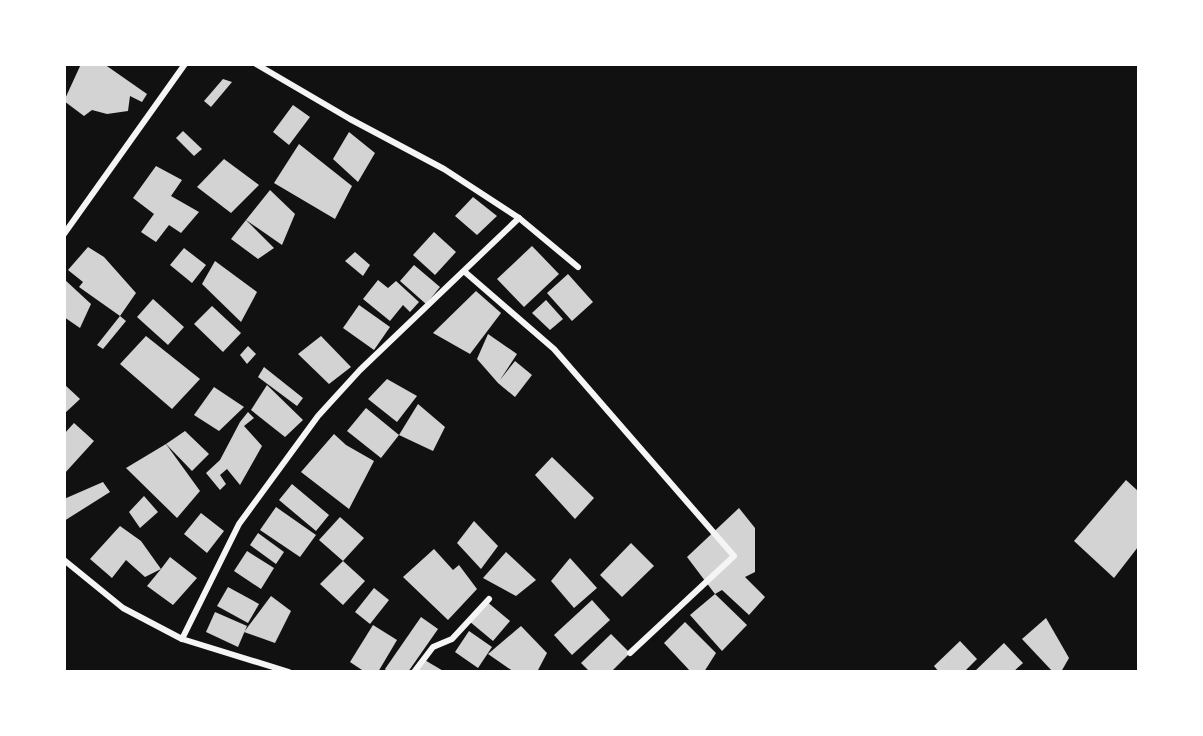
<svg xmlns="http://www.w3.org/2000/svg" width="1203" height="736" viewBox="0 0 1203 736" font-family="Lato,sans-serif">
<rect width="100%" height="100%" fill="#111"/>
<g fill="#d3d3d3">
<polygon points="81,64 104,64 147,94 142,102 130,96 128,111 107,114 92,110 84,116 64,101"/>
<polygon points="223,79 232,82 211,107 204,101"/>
<polygon points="293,105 310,117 289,145 273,132"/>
<polygon points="183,131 202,149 194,156 176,138"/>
<polygon points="349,132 375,153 358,182 333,159"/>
<polygon points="299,144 352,186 335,219 274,183"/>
<polygon points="224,159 259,185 231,213 197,187"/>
<polygon points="156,166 182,180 171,196 199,212 181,233 169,225 156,242 141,232 154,214 133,198"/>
<polygon points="270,190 295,214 282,245 246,220"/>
<polygon points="473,197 497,216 477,235 455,216"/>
<polygon points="246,220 274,248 258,259 231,239"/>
<polygon points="434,232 456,252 435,275 413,255"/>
<polygon points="532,246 559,274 524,307 497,279"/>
<polygon points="88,247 104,257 136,293 120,316 79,287 83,282 68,270"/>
<polygon points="184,248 206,265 192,283 170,265"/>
<polygon points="355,252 370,265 363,276 345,261"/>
<polygon points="215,261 257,292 241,322 202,284"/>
<polygon points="414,265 440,287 426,304 400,281"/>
<polygon points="568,274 593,302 572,321 547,293"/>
<polygon points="64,279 91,304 80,328 64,317"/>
<polygon points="378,280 388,288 396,281 419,302 410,312 403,305 390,321 363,299"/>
<polygon points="476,291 501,313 470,354 433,333"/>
<polygon points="153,299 184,327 168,345 137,317"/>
<polygon points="546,300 563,319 550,330 532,313"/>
<polygon points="359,305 390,327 374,350 343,328"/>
<polygon points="212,306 241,333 223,352 194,324"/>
<polygon points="120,316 126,321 103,349 97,345"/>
<polygon points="488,334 517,354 500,380 515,361 532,375 515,397 498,383 477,359"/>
<polygon points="146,336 200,379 172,409 120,364"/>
<polygon points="321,336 351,367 329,384 298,354"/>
<polygon points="248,346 256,354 247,364 240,355"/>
<polygon points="264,367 303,398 297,406 258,377"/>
<polygon points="387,379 417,396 397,422 368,399"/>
<polygon points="64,384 80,399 64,414"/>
<polygon points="267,385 303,420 285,437 251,410"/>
<polygon points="214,387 244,407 219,431 194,415"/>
<polygon points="418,404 445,427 433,451 399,435"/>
<polygon points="366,408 399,435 381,458 347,431"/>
<polygon points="248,412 254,418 244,426 262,446 240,485 227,469 220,475 226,484 220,490 206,473 220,460 240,422"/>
<polygon points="74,423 94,441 64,474 64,434"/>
<polygon points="185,431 209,454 192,471 166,444"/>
<polygon points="334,434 346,445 374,461 349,509 301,472"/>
<polygon points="166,444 200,491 177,518 126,468"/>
<polygon points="552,457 594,498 575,519 535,475"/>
<polygon points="1126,480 1138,491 1138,547 1114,578 1074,541"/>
<polygon points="103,482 110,492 64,521 64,499"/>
<polygon points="292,484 329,515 316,531 279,500"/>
<polygon points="144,496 158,512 140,528 129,512"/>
<polygon points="276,507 316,535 300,557 260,530"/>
<polygon points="739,508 755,528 755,572 745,577 765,597 749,615 722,590 715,594 687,557"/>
<polygon points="201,513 224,531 207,553 184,534"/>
<polygon points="340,517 364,538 343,561 319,540"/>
<polygon points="474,521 498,546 481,569 457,543"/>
<polygon points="120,526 141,541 161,569 170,557 197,578 173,605 147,586 161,569 145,577 126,560 112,578 90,559"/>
<polygon points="258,533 284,552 276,564 250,545"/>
<polygon points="631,543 654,566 622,597 600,575"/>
<polygon points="434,549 453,570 459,565 477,589 448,620 403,577"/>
<polygon points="247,551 274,568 261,589 234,571"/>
<polygon points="506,552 536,580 516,596 483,578"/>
<polygon points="570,558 597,588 574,608 551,581"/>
<polygon points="343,561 365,581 343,605 320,584"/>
<polygon points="228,587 259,604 248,623 217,606"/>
<polygon points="374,588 389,600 370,624 355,612"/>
<polygon points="715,594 747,625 722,651 690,615"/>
<polygon points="271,596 291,611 275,643 244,632"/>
<polygon points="592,600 610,620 572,655 554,635"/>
<polygon points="486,601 510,621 493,641 469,621"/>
<polygon points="215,612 247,626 238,647 206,632"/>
<polygon points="421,617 438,629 408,672 387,672 385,669"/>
<polygon points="1046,618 1069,658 1061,672 1053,672 1022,639"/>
<polygon points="685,622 716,653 704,672 691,672 664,643"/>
<polygon points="373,625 397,640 378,672 365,672 350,662"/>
<polygon points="521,626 547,653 537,672 514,672 488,654"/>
<polygon points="469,631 492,647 478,668 455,652"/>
<polygon points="611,634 630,653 611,672 590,672 581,663"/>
<polygon points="960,641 977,659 964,672 939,672 934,666"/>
<polygon points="1004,643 1023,663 1013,672 974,672"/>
<polygon points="423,659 445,672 416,672"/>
</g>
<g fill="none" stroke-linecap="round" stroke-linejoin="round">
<g stroke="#f5f5f5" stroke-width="6">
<polyline points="256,64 350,119 444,169 519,218 578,267"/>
<polyline points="64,234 185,64"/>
<polyline points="465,272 554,349 734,556 630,653"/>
<polyline points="64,560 123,608 182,639 289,672"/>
<polyline points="182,639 239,524 318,416 360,370 519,218"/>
<polyline points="414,672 433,647 452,639 489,599"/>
</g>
</g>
<rect width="1203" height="736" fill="none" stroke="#ffffff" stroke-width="132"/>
</svg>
